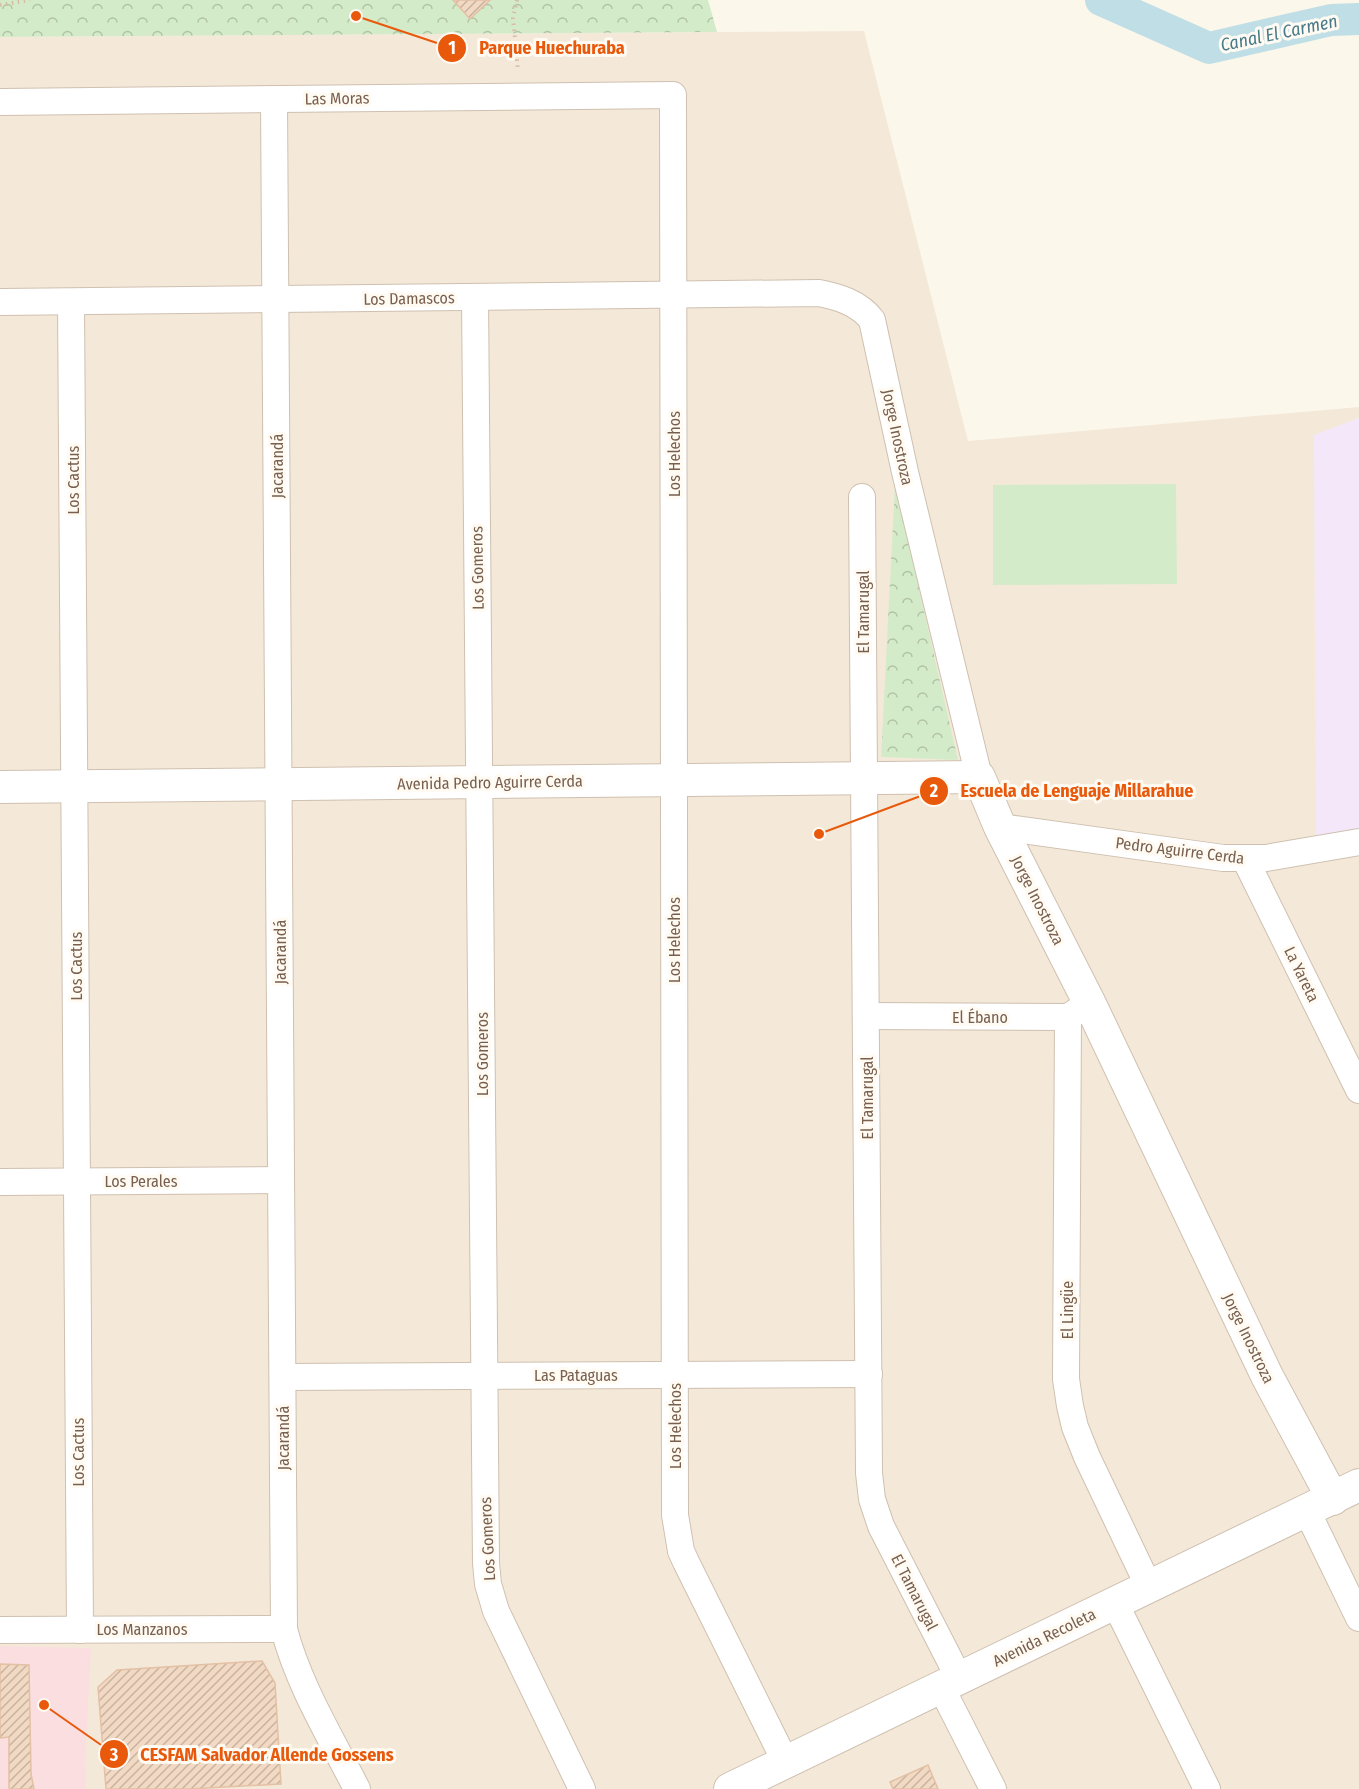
<svg xmlns="http://www.w3.org/2000/svg" width="1359" height="1789" viewBox="0 0 1359 1789" font-family="'Fira Sans Condensed',sans-serif">
<defs>
<pattern id="forest-crowns" width="20" height="18" patternUnits="userSpaceOnUse" patternTransform="scale(1.5)"><rect width="20" height="18" fill="#d4ebc9"/><path d="M2 6a3 3 0 1 1 6 0M12 15a3 3 0 1 1 6 0" fill="none" stroke="#b1c2a5"/></pattern>
<pattern id="building-hatch" width="6" height="6" patternUnits="userSpaceOnUse" patternTransform="scale(1.5)"><rect width="6" height="6" fill="#f1d9c3"/><path d="M-1 1l2-2M0 6l6-6M5 7l2-2" fill="none" stroke="#c8b3a1"/></pattern>
</defs>
<rect width="100%" height="100%" fill="#fcf7eb"/>
<polygon fill="#f4e9d9" points="864,31 968,441 1359,407 1359,1789 0,1789 0,37"/>
<polygon fill="#f4e7f9" points="1359,418 1359,832 1316,838 1314,435"/>
<polygon fill="#fadee0" points="0,1646 91,1648 85,1762 86,1789 0,1789"/>
<g fill="url(#forest-crowns)">
<polygon points="0,0 708,0 717,32 0,37"/>
<polygon points="895,484 958,760 881,757"/>
</g>
<polygon fill="#d4ebc9" points="1176,484 1177,584 993,585 993,485"/>
<g fill="none" stroke-linecap="round" stroke-linejoin="round">
<polyline stroke="#bfdee6" stroke-width="32" points="1101,0 1209,48 1331,20 1359,19"/>
</g>
<g fill="url(#building-hatch)" stroke="#e4c0a4" stroke-width="1.5">
<polygon points="453,0 490,0 470,19"/>
<polygon points="262,1661 275,1683 281,1784 189,1789 106,1789 98,1687 117,1670"/>
<polygon points="0,1664 29,1665 31,1774 34,1789 9,1789 9,1737 0,1738"/>
<polygon points="928,1765 938,1789 893,1789 890,1782"/>
</g>
<g fill="none" stroke-linecap="round" stroke-linejoin="round">
<defs>
<g id="minor">
<path d="M274,99L284,1629C298,1684 331,1738 357,1789"/>
<polyline points="0,102 673,95 675,1515 681,1551 686,1562 785,1761"/>
<polyline points="475,297 486,1563 488,1584 496,1611 582,1789"/>
<path d="M0,302L819,293C839,297 859,303 872,320L905,472L979,777"/>
<polyline points="71,302 80,1630"/>
<polyline points="862,497 869,1473 872,1499 881,1526 959,1678"/>
<polyline points="1000,827 1223,858 1266,858 1359,842"/>
<polyline points="1245,859 1359,1090"/>
<polyline points="866,1016 1068,1017 1082,1008"/>
<polyline points="1068,1017 1066,1379 1070,1406 1075,1427 1087,1457 1149,1587"/>
<polyline points="0,1182 281,1180"/>
<polyline points="283,1377 869,1374"/>
<polyline points="1307,1511 1359,1618"/>
<polyline points="1115,1603 1207,1789"/>
<polyline points="0,1630 284,1629"/>
<polyline points="941,1687 993,1789"/>
</g>
<g id="tertiary">
<polyline points="0,787 979,777 1000,827 1090,1004 1267,1376 1333,1499"/>
<polyline points="730,1789 1359,1485"/>
</g>
</defs>
<use href="#minor" stroke="#cfc0b0" stroke-width="28"/>
<use href="#tertiary" stroke="#cfc0b0" stroke-width="34"/>
<g stroke="#d7bca5" stroke-width="4" stroke-dasharray="1.5 4.5" stroke-linecap="butt">
<polyline points="517,0 513,18 518,71"/>
<polyline points="0,5 30,0"/>
</g>
<use href="#minor" stroke="#fff" stroke-width="26"/>
<use href="#tertiary" stroke="#fff" stroke-width="32"/>
</g>
<g text-anchor="middle" stroke-width="6" stroke-linejoin="round" paint-order="stroke">
<g font-size="16" fill="#785f4e" stroke="#fffaf2">
<text transform="translate(337 98) rotate(-1)" y="6">Las Moras</text>
<text transform="translate(409 298) rotate(-1)" y="6">Los Damascos</text>
<text transform="translate(898 437) rotate(78)" y="6">Jorge Inostroza</text>
<text transform="translate(674 454) rotate(-90)" y="6">Los Helechos</text>
<text transform="translate(277 466) rotate(-90)" y="6">Jacarandá</text>
<text transform="translate(73 480) rotate(-90)" y="6">Los Cactus</text>
<text transform="translate(477 568) rotate(-91)" y="6">Los Gomeros</text>
<text transform="translate(863 612) rotate(-90)" y="6">El Tamarugal</text>
<text transform="translate(490 782) rotate(-1)" y="6">Avenida Pedro Aguirre Cerda</text>
<text transform="translate(1180 850) rotate(7)" y="6">Pedro Aguirre Cerda</text>
<text transform="translate(1038 900) rotate(63)" y="6">Jorge Inostroza</text>
<text transform="translate(674 940) rotate(-90)" y="6">Los Helechos</text>
<text transform="translate(280 952) rotate(-90)" y="6">Jacarandá</text>
<text transform="translate(76 966) rotate(-90)" y="6">Los Cactus</text>
<text transform="translate(1302 974) rotate(64)" y="6">La Yareta</text>
<text x="980" y="1023">El Ébano</text>
<text transform="translate(482 1054) rotate(-90)" y="6">Los Gomeros</text>
<text transform="translate(867 1098) rotate(-90)" y="6">El Tamarugal</text>
<text x="141" y="1187">Los Perales</text>
<text transform="translate(1067 1310) rotate(-90)" y="6">El Lingüe</text>
<text transform="translate(1249 1338) rotate(64)" y="6">Jorge Inostroza</text>
<text x="576" y="1381">Las Pataguas</text>
<text transform="translate(675 1426) rotate(-90)" y="6">Los Helechos</text>
<text transform="translate(283 1438) rotate(-90)" y="6">Jacarandá</text>
<text transform="translate(78 1452) rotate(-90)" y="6">Los Cactus</text>
<text transform="translate(487 1539) rotate(-93)" y="6">Los Gomeros</text>
<text transform="translate(915 1592) rotate(63)" y="6">El Tamarugal</text>
<text x="142" y="1635">Los Manzanos</text>
<text transform="translate(1044 1637) rotate(-26)" y="6">Avenida Recoleta</text>
</g>
<g font-size="18" font-style="italic" fill="#477a8a" stroke="#fffaf2">
<text transform="translate(1279 33) rotate(-12)" y="6">Canal El Carmen</text>
</g>
</g>
<path fill="none" stroke="#e8590c" stroke-width="2" d="M356 16L452 48M819 834L934 791M44 1705L114 1754"/>
<g fill="#e8590c" stroke="#fffaf2" stroke-width="2">
<circle cx="356" cy="16" r="6"/>
<circle cx="819" cy="834" r="6"/>
<circle cx="44" cy="1705" r="6"/>
<circle cx="452" cy="48" r="15"/>
<circle cx="934" cy="791" r="15"/>
<circle cx="114" cy="1754" r="15"/>
</g>
<g font-size="18" text-anchor="middle" font-weight="bold" fill="#fff">
<text x="452" y="54">1</text>
<text x="934" y="797">2</text>
<text x="114" y="1761">3</text>
</g>
<g font-size="18" text-anchor="middle" font-weight="bold" fill="#e8590c" stroke="#fffaf2" stroke-width="6" stroke-linejoin="round" paint-order="stroke">
<text x="552" y="54">Parque Huechuraba</text>
<text x="1077" y="797">Escuela de Lenguaje Millarahue</text>
<text x="267" y="1761">CESFAM Salvador Allende Gossens</text>
</g>
</svg>
